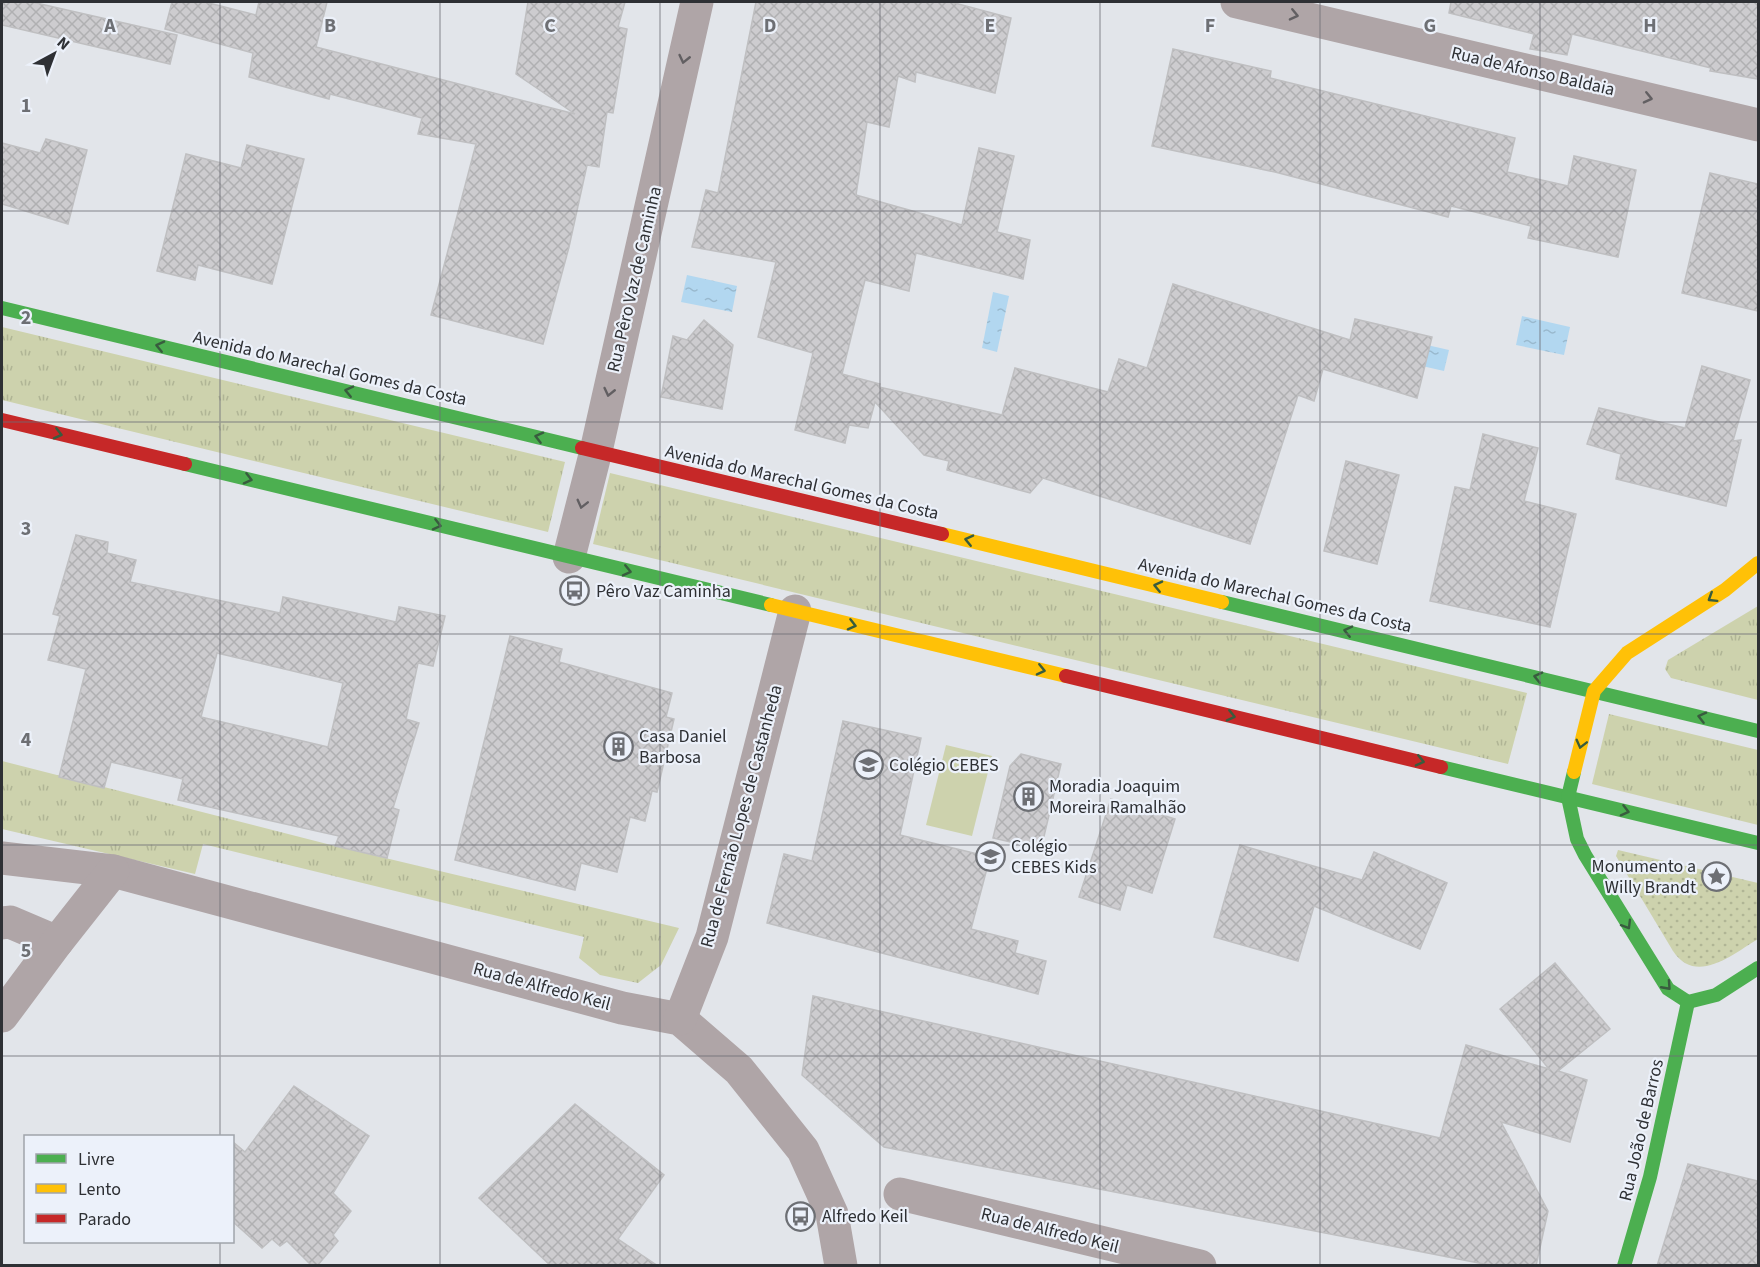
<svg xmlns="http://www.w3.org/2000/svg" width="1760" height="1267" viewBox="0 0 1760 1267" font-family="'Source Sans 3',sans-serif">
<defs>
<pattern id="grass-tufts" width="24" height="20" patternUnits="userSpaceOnUse" patternTransform="scale(1.5)"><rect width="24" height="20" fill="#cdd2ad"/><path d="M3 7l-1-3M5 7V3M7 7l1-3M15 17l-1-3M17 17v-4M19 17l1-3" fill="none" stroke="#b0b595"/></pattern>
<pattern id="garden-dots" width="8" height="8" patternUnits="userSpaceOnUse" patternTransform="scale(1.5)"><rect width="8" height="8" fill="#cdd2ad"/><path d="M2 2h.1M6 6h.1" fill="none" stroke="#b0b595" stroke-width="1.8" stroke-linecap="round"/></pattern>
<pattern id="water-ripples" width="26" height="14" patternUnits="userSpaceOnUse" patternTransform="scale(1.5)"><rect width="26" height="14" fill="#b2d7f0"/><path d="M2 4q2-2 4 0t4 0M15 11q2-2 4 0t4 0" fill="none" stroke="#99b9ce"/></pattern>
<pattern id="building-cross-hatch" width="8" height="8" patternUnits="userSpaceOnUse" patternTransform="scale(1.5)"><rect width="8" height="8" fill="#cdcccf"/><path d="M0 0l8 8M0 8l8-8" fill="none" stroke="#b0b0b2"/></pattern>
</defs>
<rect width="100%" height="100%" fill="#e2e5ea"/>
<g fill="url(#grass-tufts)">
<polygon points="2,327 565,462 548,532 2,400"/>
<polygon points="610,473 1527,693 1508,764 593,544"/>
<polygon points="1758,606 1758,700 1671,678 1665,669 1668,660"/>
<polygon points="1609,714 1758,750 1758,825 1592,784"/>
<polygon points="2,761 335,846 679,928 661,965 638,983 600,975 579,958 584,937 203,844 195,874 2,829"/>
</g>
<path fill="url(#garden-dots)" d="M1618,850L1758,883V939C1733,954 1696,986 1673,951L1616,856Z"/>
<polygon fill="#cdd2ad" points="946,745 992,756 972,836 926,825"/>
<g fill="url(#water-ripples)">
<polygon points="687,275 737,286 732,312 681,302"/>
<polygon points="993,292 1009,296 997,352 982,348"/>
<polygon points="1522,316 1570,327 1564,355 1516,345"/>
<polygon points="1392,337 1449,350 1444,371 1387,358"/>
</g>
<g fill="url(#building-cross-hatch)" stroke="#bfbfc1" stroke-width="1.5" fill-rule="evenodd">
<polygon points="2,2 32,2 177,35 170,64 2,25"/>
<polygon points="172,2 205,2 256,15 259,2 327,2 316,47 575,114 516,74 528,2 625,2 618,27 627,29 613,113 607,112 599,167 587,165 569,247 543,344 431,315 476,144 418,134 422,118 330,94 329,99 249,77 253,53 165,29"/>
<polygon points="756,2 951,2 1011,18 995,93 916,72 915,82 898,76 889,127 867,122 856,195 962,225 979,148 1014,156 997,232 1030,240 1023,279 916,253 909,291 865,280 842,374 880,384 879,387 1002,415 1015,368 1108,392 1119,359 1147,368 1173,284 1350,340 1355,319 1432,337 1417,398 1323,369 1314,401 1298,395 1250,544 1043,478 1030,493 947,470 949,461 924,455 875,402 868,428 849,425 845,443 795,430 813,353 758,337 776,262 692,247 706,190 718,193"/>
<polygon points="1451,2 1758,2 1758,79 1710,71 1711,68 1572,34 1567,55 1530,49 1534,34 1449,13"/>
<polygon points="1173,49 1271,71 1270,78 1515,138 1507,172 1568,186 1574,156 1636,170 1618,257 1528,238 1531,226 1451,206 1448,217 1275,172 1152,146"/>
<polygon points="46,139 87,150 68,224 2,204 2,143 40,153"/>
<polygon points="247,145 304,159 272,284 198,265 195,280 157,271 186,154 241,168"/>
<polygon points="1710,173 1758,184 1758,311 1682,293"/>
<polygon points="704,320 733,345 722,409 661,397 673,336 687,340"/>
<polygon points="1702,366 1750,380 1733,441 1741,440 1726,506 1616,479 1621,454 1587,444 1599,408 1685,428"/>
<polygon points="1483,434 1538,448 1524,501 1576,514 1550,627 1430,601 1455,487 1470,490"/>
<polygon points="1346,461 1399,475 1377,564 1324,551"/>
<path d="M76,535L108,542L107,553L136,560L130,582L280,613L283,597L396,622L399,607L445,616L433,666L418,663L406,719L419,723L393,808L399,810L387,858L335,846L339,836L178,800L183,779L111,762L104,788L59,777L86,669L48,660L60,616L53,614ZM217,653L343,683L328,747L201,717Z"/>
<polygon points="510,636 562,649 559,662 672,693 666,717 674,719 657,792 652,791 645,821 630,817 617,872 581,863 575,890 455,860"/>
<polygon points="843,721 921,738 900,835 990,857 971,929 1018,941 1015,953 1046,961 1038,994 767,923 784,854 812,861"/>
<polygon points="1021,754 1061,764 1041,849 993,838 1010,766"/>
<polygon points="1111,799 1175,819 1152,893 1127,885 1120,910 1079,897"/>
<polygon points="1240,845 1362,880 1374,852 1447,883 1420,949 1314,906 1298,961 1214,937"/>
<polygon points="1555,963 1610,1029 1558,1071 1587,1080 1570,1142 1501,1122 1548,1211 1536,1266 1494,1266 884,1147 802,1075 813,996 1440,1138 1466,1045 1549,1069 1500,1009"/>
<polygon points="294,1086 369,1136 333,1193 351,1211 333,1235 338,1241 317,1266 312,1266 287,1241 280,1246 272,1239 262,1248 232,1221 232,1141 245,1152"/>
<polygon points="575,1104 664,1175 618,1239 658,1266 551,1266 479,1198"/>
<polygon points="1688,1164 1758,1181 1758,1266 1657,1266"/>
</g>
<g fill="none" stroke-linecap="round" stroke-linejoin="round">
<g stroke="#afa5a7" stroke-width="33">
<polyline points="1237,2 1758,125"/>
<polyline points="569,557 596,451 697,2"/>
<polyline points="2,858 113,871 622,1008 680,1019 739,1070 803,1150 832,1214 841,1266"/>
<polyline points="2,923 10,922 57,942"/>
<polyline points="2,1016 57,942 113,871"/>
<polyline points="680,1019 712,937 795,611"/>
<polyline points="900,1194 1200,1266"/>
</g>
<g stroke="#4caf50" stroke-width="14">
<polyline points="2,308 582,448"/>
<polyline points="185,464 771,605"/>
<polyline points="1222,602 1758,731"/>
<polyline points="1441,767 1758,843"/>
<polyline points="1574,772 1568,797 1577,839 1585,855 1668,989 1688,1002 1716,995 1758,968"/>
<polyline points="1624,1266 1650,1177 1688,1002"/>
</g>
<g stroke="#ffc107" stroke-width="14">
<polyline points="942,534 1222,602"/>
<polyline points="771,605 1066,676"/>
<polyline points="1574,772 1594,691 1627,653 1725,590 1758,563"/>
</g>
<g stroke="#c62828" stroke-width="14">
<polyline points="2,420 185,464"/>
<polyline points="582,448 942,534"/>
<polyline points="1066,676 1441,767"/>
</g>
</g>
<defs><path id="oneway-chevron" d="M-2-3.5L2.5 0L-2 3.5" fill="none" stroke-width="1.6" stroke-linecap="round" stroke-linejoin="round" transform="scale(1.5)"/></defs>
<g stroke="#625f62">
<use href="#oneway-chevron" transform="translate(1294 15) rotate(13)"/>
<use href="#oneway-chevron" transform="translate(684 59) rotate(103)"/>
<use href="#oneway-chevron" transform="translate(1648 98) rotate(13)"/>
<use href="#oneway-chevron" transform="translate(609 392) rotate(103)"/>
<use href="#oneway-chevron" transform="translate(582 504) rotate(104)"/>
</g>
<g stroke="#385c3e">
<use href="#oneway-chevron" transform="translate(160 346) rotate(-167)"/>
<use href="#oneway-chevron" transform="translate(349 391) rotate(-167)"/>
<use href="#oneway-chevron" transform="translate(58 434) rotate(14)"/>
<use href="#oneway-chevron" transform="translate(539 437) rotate(-166)"/>
<use href="#oneway-chevron" transform="translate(248 479) rotate(14)"/>
<use href="#oneway-chevron" transform="translate(437 525) rotate(14)"/>
<use href="#oneway-chevron" transform="translate(969 540) rotate(-167)"/>
<use href="#oneway-chevron" transform="translate(627 571) rotate(13)"/>
<use href="#oneway-chevron" transform="translate(1158 586) rotate(-167)"/>
<use href="#oneway-chevron" transform="translate(1712 598) rotate(148)"/>
<use href="#oneway-chevron" transform="translate(852 625) rotate(14)"/>
<use href="#oneway-chevron" transform="translate(1348 631) rotate(-167)"/>
<use href="#oneway-chevron" transform="translate(1041 670) rotate(13)"/>
<use href="#oneway-chevron" transform="translate(1538 677) rotate(-167)"/>
<use href="#oneway-chevron" transform="translate(1231 716) rotate(13)"/>
<use href="#oneway-chevron" transform="translate(1702 717) rotate(-166)"/>
<use href="#oneway-chevron" transform="translate(1581 744) rotate(104)"/>
<use href="#oneway-chevron" transform="translate(1420 761) rotate(13)"/>
<use href="#oneway-chevron" transform="translate(1625 811) rotate(14)"/>
<use href="#oneway-chevron" transform="translate(1627 925) rotate(59)"/>
<use href="#oneway-chevron" transform="translate(1667 986) rotate(48)"/>
</g>
<path fill="none" stroke="#6d6f74" stroke-width="1.5" stroke-opacity="0.55" d="M220,2V1136M440,2V1266M660,2V1266M880,2V1266M1100,2V1266M1320,2V1266M1540,2V1266M2,211H1758M2,422H1758M2,634H1758M2,845H1758M2,1056H1758M220,1242V1266"/>
<defs>
<symbol id="bus-ring" viewBox="-11 -11 22 22"><circle r="9.5" fill="#ecf1fa" stroke="#6d6f74" stroke-width="1.5"/><path d="M-5-6H5V4H4V6H2V4H-2V6H-4V4H-5ZM-3.5-4V0h7V-4ZM-3.5 1.2v1.5H-2V1.2ZM2 1.2v1.5H3.5V1.2Z" fill="#6d6f74"/></symbol>
<symbol id="building-ring" viewBox="-11 -11 22 22"><circle r="9.5" fill="#ecf1fa" stroke="#6d6f74" stroke-width="1.5"/><path d="M-4-6H4V6H1V3H-1V6H-4ZM-2.5-4.3h1.7v1.8h-1.7ZM.8-4.3h1.7v1.8H.8ZM-2.5-1h1.7V.8h-1.7ZM.8-1h1.7V.8H.8Z" fill="#6d6f74"/></symbol>
<symbol id="school-ring" viewBox="-11 -11 22 22"><circle r="9.5" fill="#ecf1fa" stroke="#6d6f74" stroke-width="1.5"/><path d="M0-5L7-2L0 1L-7-2ZM-4 1L0 2.5L4 1V4Q0 6-4 4Z" fill="#6d6f74"/></symbol>
<symbol id="sight-ring" viewBox="-11 -11 22 22"><circle r="9.5" fill="#ecf1fa" stroke="#6d6f74" stroke-width="1.5"/><path d="M0-6L1.8-2.2L6-1.7L2.9 1.2L3.7 5.4L0 3.3L-3.7 5.4L-2.9 1.2L-6-1.7L-1.8-2.2Z" fill="#6d6f74"/></symbol>
</defs>
<g fill-rule="evenodd">
<use href="#bus-ring" x="558" y="574" width="33" height="33"/>
<use href="#building-ring" x="602" y="730" width="33" height="33"/>
<use href="#school-ring" x="852" y="748" width="33" height="33"/>
<use href="#building-ring" x="1012" y="780" width="33" height="33"/>
<use href="#school-ring" x="974" y="840" width="33" height="33"/>
<use href="#sight-ring" x="1700" y="860" width="33" height="33"/>
<use href="#bus-ring" x="784" y="1200" width="33" height="33"/>
</g>
<g text-anchor="middle" stroke-width="4.5" stroke-linejoin="round" paint-order="stroke">
<g font-size="18" fill="#2e3034" stroke="#ecf1fa">
<text transform="translate(1533 71) rotate(13)" y="6">Rua de Afonso Baldaia</text>
<text transform="translate(634 279) rotate(-77)" y="6">Rua Pêro Vaz de Caminha</text>
<text transform="translate(330 368) rotate(13)" y="6">Avenida do Marechal Gomes da Costa</text>
<text transform="translate(802 482) rotate(13)" y="6">Avenida do Marechal Gomes da Costa</text>
<text transform="translate(1275 595) rotate(13)" y="6">Avenida do Marechal Gomes da Costa</text>
<text transform="translate(741 816) rotate(-75)" y="6">Rua de Fernão Lopes de Castanheda</text>
<text transform="translate(542 986) rotate(15)" y="6">Rua de Alfredo Keil</text>
<text transform="translate(1641 1130) rotate(-77)" y="6">Rua João de Barros</text>
<text transform="translate(1050 1230) rotate(14)" y="6">Rua de Alfredo Keil</text>
</g>
<g font-size="18" fill="#2e3034" stroke="#ecf1fa" text-anchor="start">
<text x="596" y="597">Pêro Vaz Caminha</text>
<text x="639" y="742">Casa Daniel<tspan x="639" dy="21">Barbosa</tspan></text>
<text x="889" y="771">Colégio CEBES</text>
<text x="1049" y="792">Moradia Joaquim<tspan x="1049" dy="21">Moreira Ramalhão</tspan></text>
<text x="1011" y="852">Colégio<tspan x="1011" dy="21">CEBES Kids</tspan></text>
<text x="1696" y="872" text-anchor="end">Monumento a<tspan x="1696" dy="21">Willy Brandt</tspan></text>
<text x="822" y="1222">Alfredo Keil</text>
</g>
</g>
<g font-size="20" text-anchor="middle" font-weight="bold" fill="#6d6f74" stroke="#ecf1fa" stroke-width="4.5" stroke-linejoin="round" paint-order="stroke">
<text x="110" y="32">A</text>
<text x="330" y="32">B</text>
<text x="550" y="32">C</text>
<text x="770" y="32">D</text>
<text x="990" y="32">E</text>
<text x="1210" y="32">F</text>
<text x="1430" y="32">G</text>
<text x="1650" y="32">H</text>
<text x="26" y="112">1</text>
<text x="26" y="324">2</text>
<text x="26" y="535">3</text>
<text x="26" y="746">4</text>
<text x="26" y="957">5</text>
</g>
<rect width="1760" height="1267" fill="none" stroke="#2e3034" stroke-width="6"/>
<rect x="24" y="1135" width="210" height="108" fill="#ecf1fa" stroke="#a0a4ab" stroke-width="1.5"/>
<rect x="36" y="1154" width="30" height="9" fill="#4caf50" stroke="#a0a4ab" stroke-width="1.5"/>
<text x="78" y="1165" font-size="18" fill="#2e3034">Livre</text>
<rect x="36" y="1184" width="30" height="9" fill="#ffc107" stroke="#a0a4ab" stroke-width="1.5"/>
<text x="78" y="1195" font-size="18" fill="#2e3034">Lento</text>
<rect x="36" y="1214" width="30" height="9" fill="#c62828" stroke="#a0a4ab" stroke-width="1.5"/>
<text x="78" y="1225" font-size="18" fill="#2e3034">Parado</text>
<g transform="translate(54 54) rotate(41)" stroke="#ecf1fa" stroke-width="4.5" paint-order="stroke">
<path d="M0-4.5L10 22L0 15L-10 22Z" fill="#2e3034"/>
<text y="-9" font-size="16" font-weight="bold" text-anchor="middle" fill="#2e3034">N</text>
</g>
</svg>
